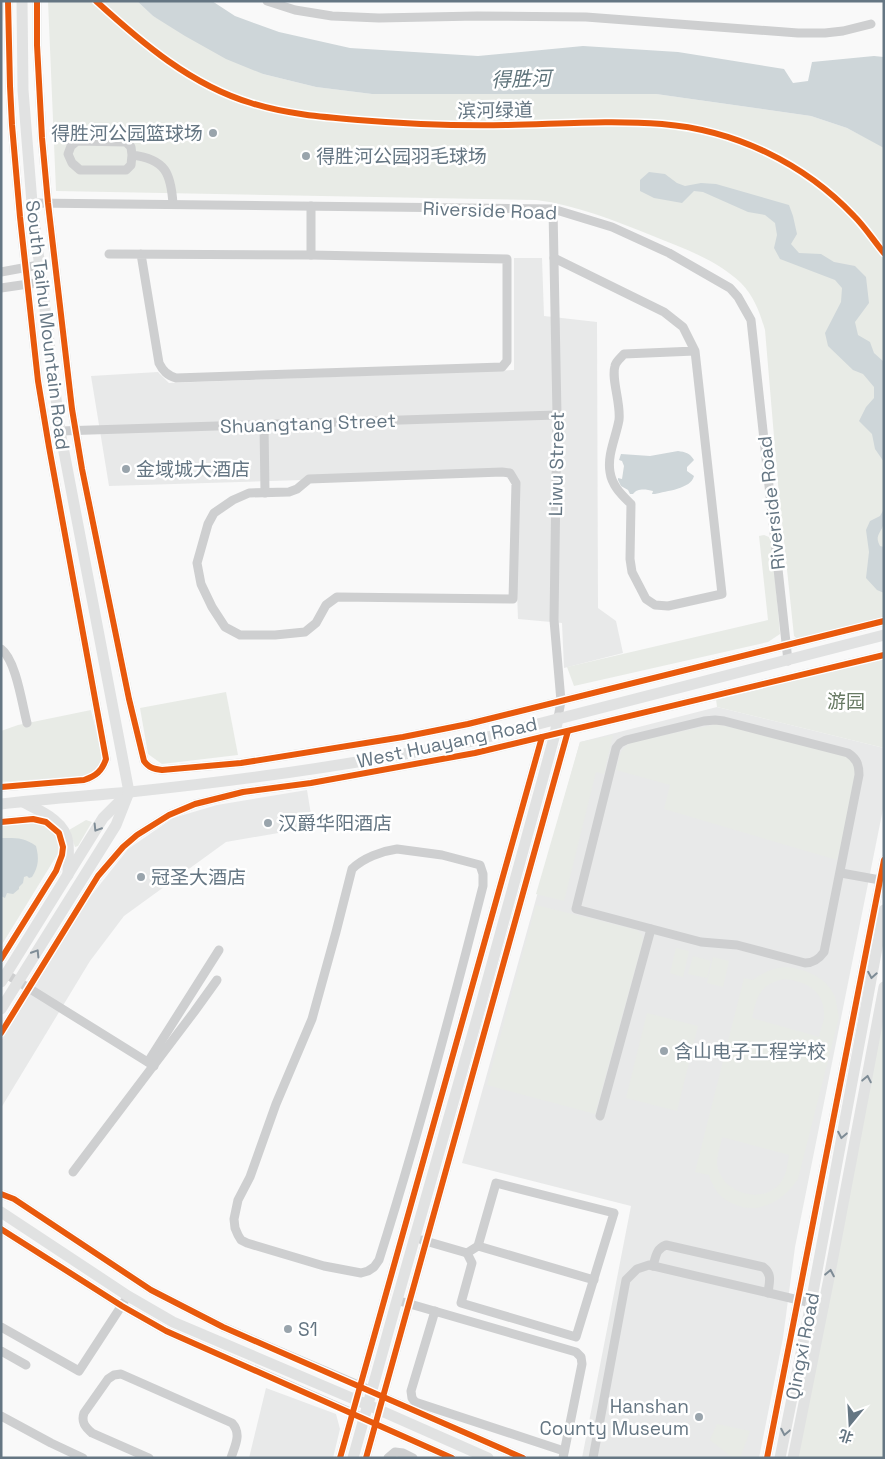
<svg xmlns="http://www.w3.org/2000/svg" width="885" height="1459" viewBox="0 0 885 1459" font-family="'Space Grotesk','Noto Sans SC',sans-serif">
<rect width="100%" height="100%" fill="#f9f9f9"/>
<g fill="#e8e9e9">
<polygon points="514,258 542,258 544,316 597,322 598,608 616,621 623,653 564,668 562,623 518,619 513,483 503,474 109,486 91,376 158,372 169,383 514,370"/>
<polygon points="717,707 884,748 884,804 795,1247 783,1338 759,1458 582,1458 631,1206 462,1163 580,742"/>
<polygon points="307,790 313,827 226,842 124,916 90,961 1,1108 1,1041 90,897 128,849 173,818 217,805"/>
<polygon points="266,1388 336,1414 340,1429 333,1458 249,1458"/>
</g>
<g fill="#e8ebe6" fill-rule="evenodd">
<path d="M48,1H137L153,16L263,74L316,87L372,94H656L811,116L847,128L882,146L884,148V618L803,644L794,636L778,484L765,330C760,313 754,296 741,283C717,260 683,248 653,236C615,221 577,205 536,200L56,191Z"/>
<polygon points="764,535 769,537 772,542 780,634 768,642 574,686 567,667 768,620 759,536"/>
<polygon points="884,653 884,748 717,707 716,699"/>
<polygon points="226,692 238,755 162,764 148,754 140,708"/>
<polygon points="91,710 103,758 96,771 83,776 1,782 1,731 18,725"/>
<path d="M717,724L846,754C852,760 855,765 855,774L843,839L837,860L664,809L670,785L616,770C620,757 619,748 632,742Z"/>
<polygon points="613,735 604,774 596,772 564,901 536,894 580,742"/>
<polygon points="86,820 92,822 78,846 75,847 69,830"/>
<path d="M33,821C38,823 48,825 52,829C60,836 60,846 57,855L1,946V824Z"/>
<polygon points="536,905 637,930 642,935 643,940 595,1114 487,1085"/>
<polygon points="676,948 689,951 683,977 670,973"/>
<polygon points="693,956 711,961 707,978 688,974"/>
<polygon points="713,957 729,961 723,987 707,983"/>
<path d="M786,967C805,969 827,977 835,997C837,1003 837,1011 839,1017L798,1179C784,1200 759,1216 734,1204C728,1202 722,1198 718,1193C714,1188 711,1181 709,1175L695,1172L744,978L753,980C764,972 773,968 786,967ZM784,979C806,981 826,991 824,1018C823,1024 820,1031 819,1037L752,1018C757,996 760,984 784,979ZM722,1137L789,1155C788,1161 787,1171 784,1177C769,1209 716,1194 717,1160C718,1152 721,1144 722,1137Z"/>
<polygon points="647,1013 698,1026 677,1111 626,1098"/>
<polygon points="884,1013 884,1458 797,1458"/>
<polygon points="717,1424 750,1431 740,1458 733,1458 710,1440"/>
</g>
<g fill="#ced6d9">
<polygon points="137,1 212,1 235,16 279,32 350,48 478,56 583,46 678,52 784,69 793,83 808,81 812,62 874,56 884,57 884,148 847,128 811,116 656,94 372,94 316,87 263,74 226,59 185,36 153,16"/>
<polygon points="649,172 665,174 677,183 685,186 701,183 716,184 789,205 793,216 797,234 791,244 799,253 821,254 834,262 855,266 866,277 869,303 855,322 858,335 870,342 874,353 884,362 884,462 875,449 872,434 859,421 866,407 874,398 874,387 863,374 853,370 828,346 825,333 841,302 842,288 835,280 780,259 774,248 777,235 775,223 765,215 748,212 703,192 694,191 682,203 654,198 640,191 640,180"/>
<path d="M678,451C685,452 690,453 694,460L687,467V471L694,476C691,489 666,491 655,494H652L653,491C646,489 637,488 633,494H630L628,490L621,486L618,480V478L622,479L624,466L622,461L619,460L621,454L650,456Z"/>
<path d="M884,509C884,514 885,522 883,526C879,535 875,536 880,546L884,547V593L877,590L866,578L869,552L866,530L870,521L880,516Z"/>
<path d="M1,838C15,838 24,837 36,846C39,858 39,866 32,877L29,878L27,876L24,877L23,883L19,887V889L13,894L7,893L5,898L1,896Z"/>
</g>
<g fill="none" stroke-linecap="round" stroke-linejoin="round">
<g stroke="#cecfd0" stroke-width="9">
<path d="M37,1V45L42,138L48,203L72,409L82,469L129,699L144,761C149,768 154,769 162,770L241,763L403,737L468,724L884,621"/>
<polyline points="267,1 295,10 332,16 379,18 477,16 586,17 798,33 825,33 843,31 871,24"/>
<path d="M132,155L131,165L126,170H80L72,163L68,154L71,146L77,141L126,142L131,147L132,155C166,159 171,174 173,204"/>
<polyline points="32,203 553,209 612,227 669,253 730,288 738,297 751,320 788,661"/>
<polyline points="311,206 311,255"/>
<polyline points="553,209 557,415 554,620 561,701 558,718"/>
<path d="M109,254L311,255L507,259V361L502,367L176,378C167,375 163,371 159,363L141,254"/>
<path d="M554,258L664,312L683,327L695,351L722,594L668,606L655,605L646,599L632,572L630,559L631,504C622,495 612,486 610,472C607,455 616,437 619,420C621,403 611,379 615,366C616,361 621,358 624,354L695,351"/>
<polyline points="1,272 39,265"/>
<polyline points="1,288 42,282"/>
<polyline points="264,425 265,493"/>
<polyline points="60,431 557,415"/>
<polygon points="502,472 510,473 516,483 513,599 337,597 326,605 316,623 305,632 275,635 240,635 225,627 212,607 201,584 197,563 208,524 214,513 233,500 249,493 289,492 297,489 309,479"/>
<path d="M1,649C16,660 22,704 27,723"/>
<path d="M715,720L724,721L848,753C857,759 859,765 859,775L824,952C819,959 814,963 805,963L737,945L701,942L576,909L616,748L620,743L626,740L704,721Z"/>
<path d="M1,787L84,780C96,776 102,771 106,759L49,447L38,381L20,217L12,125L10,86L8,1"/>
<polyline points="1,822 33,819 46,822 59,833 63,847 62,855 56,871 1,959"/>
<path d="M397,849L442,855L480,865L483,874V886C451,1012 418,1137 379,1260L374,1267L368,1271L361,1273L324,1266L247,1243L241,1240L238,1235L235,1228L234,1219L238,1200L250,1177L276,1104L312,1019L336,932L352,869C363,858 382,851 397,849Z"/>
<polyline points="841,873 880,880"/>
<polyline points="6,974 154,1066"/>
<polyline points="1,1033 98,876 123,847 137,835 169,815 195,804 243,792 311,783 475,753 884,655"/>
<polyline points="148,1062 219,950"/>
<polyline points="600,1116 651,929"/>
<polyline points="73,1172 194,1012 217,980"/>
<polyline points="1,1194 14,1199 151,1290 223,1327 365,1388"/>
<polyline points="1,1229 122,1306 166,1331 357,1415"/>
<polyline points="422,1240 467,1253 478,1246 594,1280"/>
<polyline points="467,1253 472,1263 461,1303 576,1337 614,1213 496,1183 478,1246"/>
<path d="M653,1266C656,1256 656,1249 666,1245L763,1267C773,1274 769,1283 768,1293"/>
<polyline points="403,1302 576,1352 581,1357 582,1364 563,1458"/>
<polyline points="435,1311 411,1391 412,1398 415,1402 564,1451"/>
<polyline points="1,1327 79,1371 124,1302"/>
<polyline points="1,1351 26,1365"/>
<polyline points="379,1395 523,1458"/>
<polyline points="1,1416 51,1443 83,1458"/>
<polyline points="371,1422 452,1458"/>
<path d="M149,1458L92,1433C85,1427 81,1422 84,1413L108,1379L114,1375L121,1374L232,1423C242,1434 235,1445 231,1458"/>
<polyline points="340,1458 542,737"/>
<polyline points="366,1458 568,731"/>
<polyline points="388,1458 395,1452 403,1453 413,1458"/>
<polyline points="593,1458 626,1280 637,1269 649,1265 824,1306"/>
<polyline points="767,1458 884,860"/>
</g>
<g stroke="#e1e2e2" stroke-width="11">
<path d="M23,802C40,811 66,821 68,843C69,853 68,864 68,875"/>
<path d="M1,804C44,799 87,796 130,792C245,780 360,764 472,741L884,635"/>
<polyline points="1,982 103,818 126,795"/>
<polyline points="1,1009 116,825 129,792 60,431 32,203 23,90 22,1"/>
<polyline points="1,1212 128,1296 173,1322 368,1405 488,1458"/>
<polyline points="353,1458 397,1300 478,1015 555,734 558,718"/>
<polyline points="780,1458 811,1303 884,910"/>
<polyline points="793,1458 829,1278 884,987"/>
</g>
<defs>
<g id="cycleway">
<path d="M37,1V45L42,138L48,203L72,409L82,469L129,699L144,761C149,768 154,769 162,770L241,763L403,737L468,724L884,621"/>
<path d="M96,1C142,43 191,85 251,103C286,114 322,117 358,120C407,124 456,126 506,125C558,124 610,120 662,124C735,130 804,163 854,216C865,227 874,241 884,253"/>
<path d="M1,787L84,780C96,776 102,771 106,759L49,447L38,381L20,217L12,125L10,86L8,1"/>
<polyline points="1,822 33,819 46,822 59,833 63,847 62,855 56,871 1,959"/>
<polyline points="1,1033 98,876 123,847 137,835 169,815 195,804 243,792 311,783 475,753 884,655"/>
<polyline points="1,1194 14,1199 151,1290 223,1327 523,1458"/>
<polyline points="1,1229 122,1306 166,1331 452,1458"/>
<polyline points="340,1458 542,737"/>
<polyline points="366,1458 568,731"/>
<polyline points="767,1458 884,860"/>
</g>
</defs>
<use href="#cycleway" stroke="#fff" stroke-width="9"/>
<use href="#cycleway" stroke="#e8590c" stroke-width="6"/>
</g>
<defs><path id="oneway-chevron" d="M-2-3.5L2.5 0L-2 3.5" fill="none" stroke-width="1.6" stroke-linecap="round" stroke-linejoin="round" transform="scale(1.25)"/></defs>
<g stroke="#7e8c96">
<use href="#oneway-chevron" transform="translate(97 828) rotate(122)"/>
<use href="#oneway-chevron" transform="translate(36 953) rotate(-58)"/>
<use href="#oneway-chevron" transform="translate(872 975) rotate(100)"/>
<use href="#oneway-chevron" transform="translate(867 1079) rotate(-79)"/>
<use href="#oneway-chevron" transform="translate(842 1135) rotate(101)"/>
<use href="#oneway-chevron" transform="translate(830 1273) rotate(-79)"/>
<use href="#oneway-chevron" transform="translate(785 1432) rotate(101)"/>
</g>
<g fill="#99a4ac" stroke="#fff" stroke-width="2">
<circle cx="213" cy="133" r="5"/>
<circle cx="306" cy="156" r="5"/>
<circle cx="126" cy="469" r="5"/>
<circle cx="268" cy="823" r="5"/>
<circle cx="141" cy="877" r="5"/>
<circle cx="664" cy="1051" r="5"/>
<circle cx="288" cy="1329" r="5"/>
<circle cx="699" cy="1417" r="5"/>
</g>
<g text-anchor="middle" stroke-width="5" stroke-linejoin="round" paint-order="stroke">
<g font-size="19" fill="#657683" stroke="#fff">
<text transform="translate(495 110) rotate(-1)" y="7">滨河绿道</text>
<text transform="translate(490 210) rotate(2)" y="7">Riverside Road</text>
<text transform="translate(48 325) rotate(83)" y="7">South Taihu Mountain Road</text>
<text transform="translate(308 423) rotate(-2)" y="7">Shuangtang Street</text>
<text transform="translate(556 464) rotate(-89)" y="7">Liwu Street</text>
<text transform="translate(771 503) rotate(-96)" y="7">Riverside Road</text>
<text transform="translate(447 742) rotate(-12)" y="7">West Huayang Road</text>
<text transform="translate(802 1346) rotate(-79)" y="7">Qingxi Road</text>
</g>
<g font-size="19" fill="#657683" stroke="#fff" text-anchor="start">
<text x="203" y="140" text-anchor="end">得胜河公园篮球场</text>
<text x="316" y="163">得胜河公园羽毛球场</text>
<text x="136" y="476">金域城大酒店</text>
<text x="278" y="830">汉爵华阳酒店</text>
<text x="151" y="884">冠圣大酒店</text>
<text x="674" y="1058">含山电子工程学校</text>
<text x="298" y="1336">S1</text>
<text x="689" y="1413" text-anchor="end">Hanshan<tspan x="689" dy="22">County Museum</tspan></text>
</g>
<g font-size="19" fill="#687a64" stroke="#fff">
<text x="846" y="708">游园</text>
</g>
<g font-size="20" font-style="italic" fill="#60757c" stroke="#fff">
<text transform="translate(521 79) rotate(-2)" y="7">得胜河</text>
</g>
</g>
<rect width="885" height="1459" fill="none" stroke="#657683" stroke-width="5"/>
<g transform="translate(850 1424) rotate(198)" stroke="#ffffff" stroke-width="4" paint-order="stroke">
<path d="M0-4L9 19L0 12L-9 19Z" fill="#657683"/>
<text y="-8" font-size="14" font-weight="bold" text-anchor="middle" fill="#657683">北</text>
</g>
</svg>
